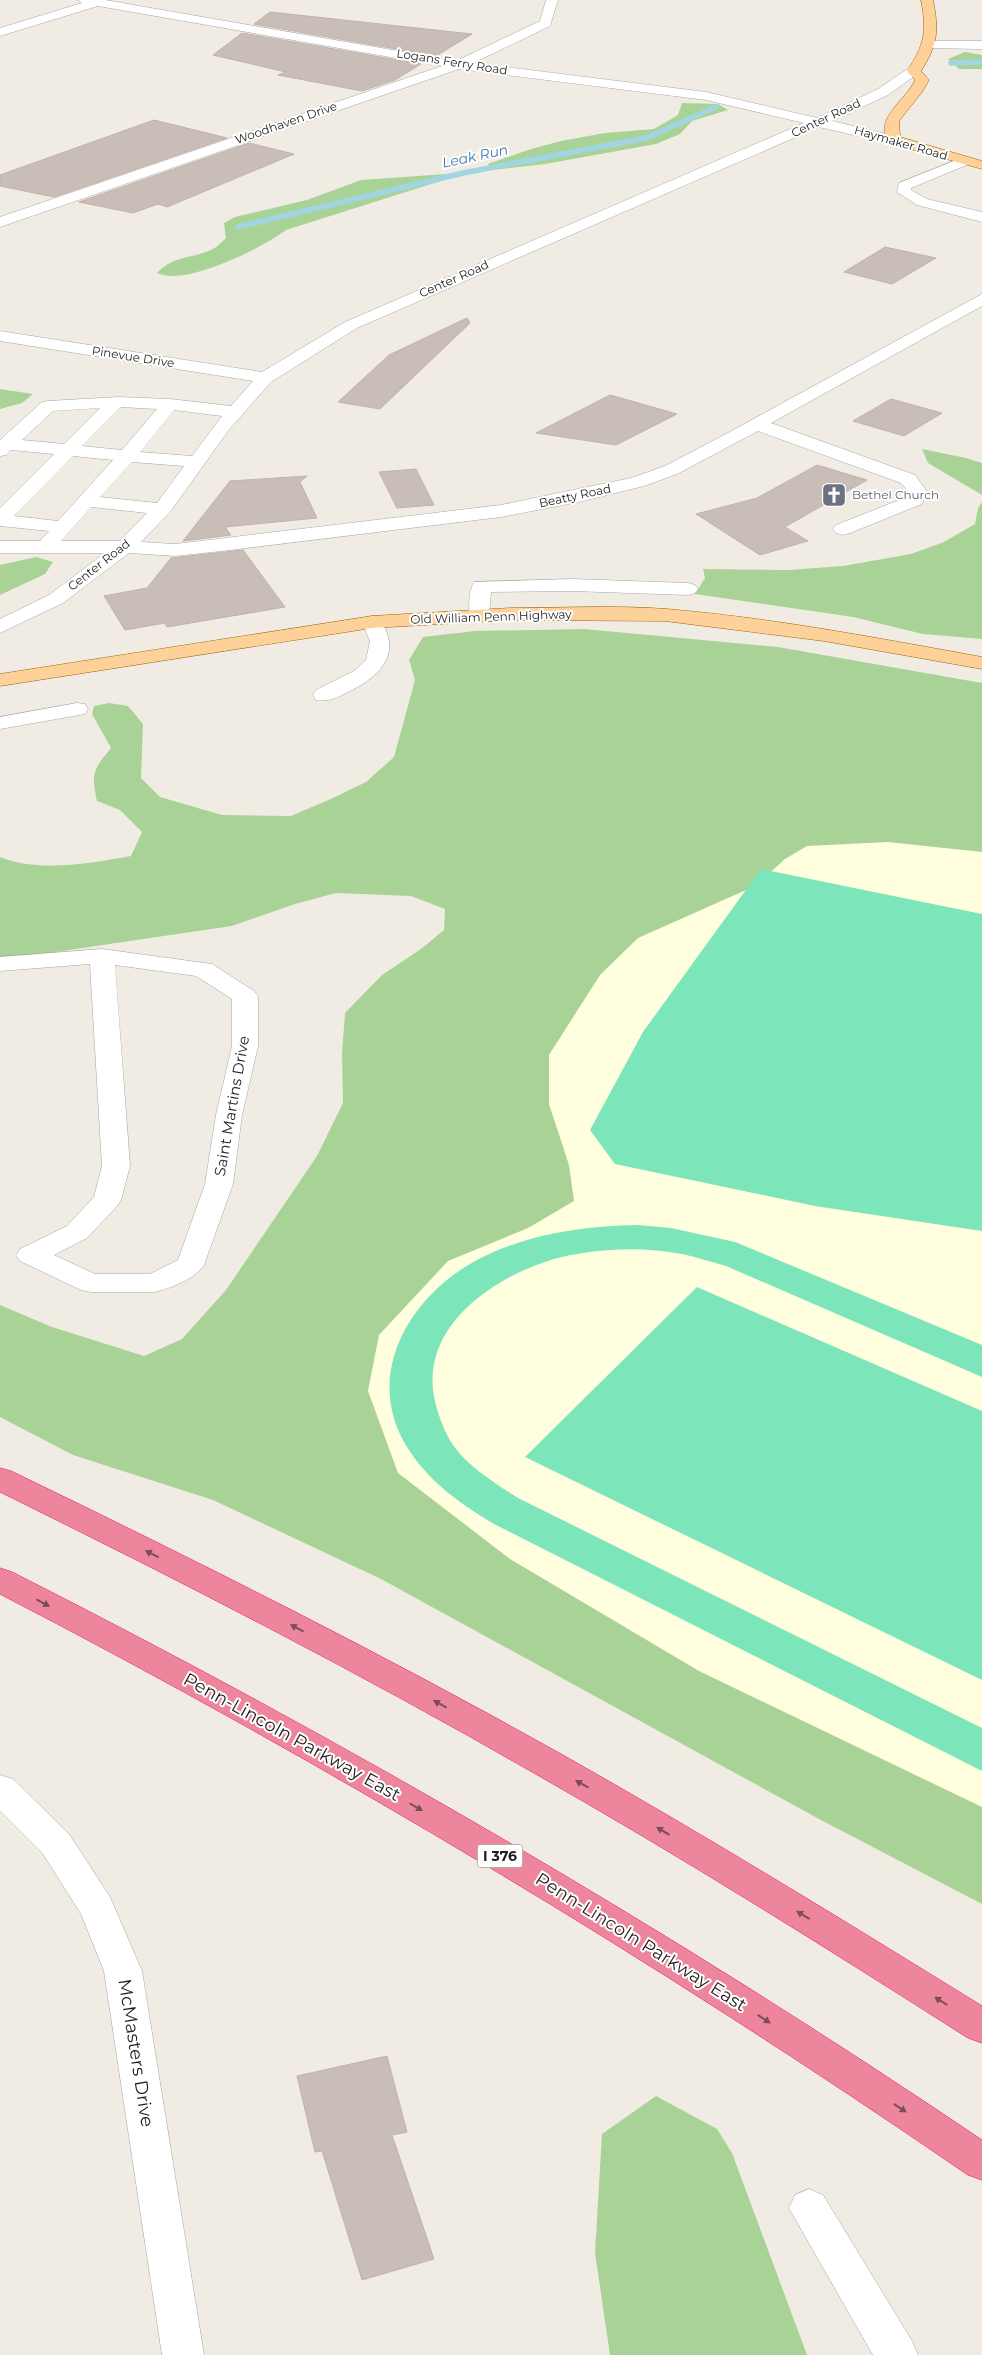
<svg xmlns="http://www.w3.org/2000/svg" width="982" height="2355" viewBox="0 0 982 2355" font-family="Montserrat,sans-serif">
<rect width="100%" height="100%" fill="#f0ece4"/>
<polygon fill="#fffede" points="982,794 982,1824 405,1512 346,1398 518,997 678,874"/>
<g fill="#a9d396">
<polygon points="965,52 982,55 982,69 959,69 948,59"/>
<polygon points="682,103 718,104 728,110 692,121 680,134 656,144 545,164 492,170 488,164 531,149 561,141 605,133 654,129 678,115"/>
<path d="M446,174L447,179L286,230C262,248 185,287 157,273C174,255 191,259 211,250C216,248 222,242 226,238L224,223L235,217L307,200L361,180Z"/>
<polygon points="0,389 33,394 22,403 0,409"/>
<polygon points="922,449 966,458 982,463 982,495 928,463"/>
<polygon points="982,502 982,639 923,634 853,617 695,594 705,578 703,569 788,570 843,566 911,554 944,542 975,524 978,508"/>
<polygon points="36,557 53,562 45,574 0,595 0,565"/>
<path d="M584,629L778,647L982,683V852L888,842L807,846L785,859L755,886L638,938L600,975L549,1055V1104L569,1165L574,1201L528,1228L448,1261L379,1335L368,1391L398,1473L510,1559L699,1671L982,1807V1904L819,1819L381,1579L213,1500L73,1455L0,1417V1305L52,1327L144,1356L182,1339L226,1290L317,1156L343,1103L342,1054L345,1013L382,975L421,949L444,930L445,909L411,896L336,893L295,904L232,926L0,960V857C40,873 90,863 131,856L142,832L120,810L97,801C91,773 93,770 111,748L92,714L94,706L109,703L128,706L143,724L141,778L160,797L222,815L291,816L333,798L366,782L394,757L415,680L409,660L423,637L475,631Z"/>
<polygon points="656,2096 717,2129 732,2153 807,2355 610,2355 595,2253 602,2134"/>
</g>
<g fill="#7ce5b9">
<polygon points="761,869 982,914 982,1231 815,1206 615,1164 590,1130 643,1032"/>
<path d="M638,1225L671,1228L735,1242L982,1345V1377L726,1266C711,1262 696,1257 682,1254C641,1246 594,1248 554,1259C490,1278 413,1331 437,1409C442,1426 449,1442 461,1455C478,1473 498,1485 518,1498L982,1728V1771L494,1524C461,1504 432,1484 411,1453C358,1377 411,1292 483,1257C532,1233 585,1226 638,1225Z"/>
<polygon points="697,1287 982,1411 982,1680 525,1457"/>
</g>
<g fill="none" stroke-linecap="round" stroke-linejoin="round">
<g stroke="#a1d5e1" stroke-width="5.5">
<polyline points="951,63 982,62"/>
<polyline points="238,227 463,173 646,138 716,107"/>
</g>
</g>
<g fill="#c8beb7" stroke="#c3b2a5">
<polygon points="270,12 472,34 436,56 254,24"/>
<polygon points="242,33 421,64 395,80 362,91 278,75 286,72 213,55"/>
<polygon points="154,120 227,138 54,197 0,186 0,175"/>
<polygon points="249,143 294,154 167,207 158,204 133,213 79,202"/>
<polygon points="885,247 936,258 892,284 844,272"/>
<polygon points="467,318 470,323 380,409 338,402 389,355"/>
<polygon points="610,395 677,414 616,445 536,433"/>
<polygon points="891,399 942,413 904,436 853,421"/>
<polygon points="817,465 867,480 785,527 808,541 760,555 696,514 757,498"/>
<polygon points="416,469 434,505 397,508 379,472"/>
<polygon points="307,476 300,482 317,518 225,527 231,535 183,541 230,481"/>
<polygon points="243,550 285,607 167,627 165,623 125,630 104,596 147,588 171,558"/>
<polygon points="387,2056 407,2132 392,2135 434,2259 362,2280 322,2151 315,2152 297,2076"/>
</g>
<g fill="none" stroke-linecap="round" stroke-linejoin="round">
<defs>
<g id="minor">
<path d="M78,0H105L456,61L540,21L546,0H558L550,26L473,63L706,92L817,118L878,89L909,68L914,67L921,71L888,95L832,121L899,137L901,140L899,143L894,144L819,127L357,328L271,382L228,431L170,512L141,542L175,544L501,505L631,478L665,466L724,435L982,294V306L771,423L915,475L927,492L922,504L850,533L843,535L836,533L833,529L836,525L907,497L909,492L901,483L758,431L677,474L644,486L579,502L501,517L222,551L175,556L129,553L63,603L0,633V619L49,595L105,553H0V541H40L49,531L0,526V508L54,454L11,450L6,455L0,456V440L42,402L48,401L119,397L170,399L231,406L253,381L0,341V331L262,372L345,322L804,123L706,100L459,69L0,227V217L442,66L98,6L0,36V28L82,3ZM121,407L157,409L122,450L82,446ZM100,408L64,444L22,440L53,411ZM174,410L222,416L192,456L140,452ZM73,456L113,460L58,521L14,516ZM132,462L184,466L157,503L100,497ZM91,507L147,513L120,541H61Z"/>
<polygon points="930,41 982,41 982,49 925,48 924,45 925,42"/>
<polygon points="964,157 971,161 969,164 911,188 911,190 927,199 982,212 982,222 917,205 897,192 899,183"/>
<path d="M572,579L688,583L695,585L698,589L695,593L688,595L572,591L491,592L489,615L486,619L479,621L472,619C467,612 469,590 474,582Z"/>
<path d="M372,616L379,618C404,654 380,677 346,693C336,698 328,702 316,700L313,695L316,690L354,671L366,660L370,641L362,622L365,618Z"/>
<polygon points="77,703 85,704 88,709 85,714 0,729 0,717"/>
<path d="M102,949L212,964L254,991L258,996V1046L242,1115L233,1184L204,1265C195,1279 171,1288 155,1292H91L81,1290L20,1261L16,1255L20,1249L67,1226L94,1197L102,1166L90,964L0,971V957ZM115,965L196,976L232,999V1046L216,1115L205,1184L178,1260L150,1274H95L54,1255L87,1238L117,1206L121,1200L130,1166Z"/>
<polygon points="0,1775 13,1779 69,1834 110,1897 142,1971 204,2355 162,2355 104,1971 81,1914 43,1854 0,1811"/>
<polygon points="809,2189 823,2195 912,2341 918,2355 873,2355 789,2208 795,2195"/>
</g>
<g id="major">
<path d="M921,0H933C939,31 938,44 921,71L929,80L922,92L899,121L900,137L982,161V169L889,143C873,117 906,101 915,80L907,71C925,44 927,31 921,0Z"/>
<path d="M511,608C562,608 615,605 667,609C773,618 877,638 982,657V669L824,641L665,621L511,620L372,628L0,686V674L372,616Z"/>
</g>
<g id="highway">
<path d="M0,1468L11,1471C197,1561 381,1653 561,1754C703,1834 843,1920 982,2006V2043L968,2038C825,1947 682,1857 534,1773C360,1673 181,1581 0,1492Z"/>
<path d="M0,1568L12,1572C346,1741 671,1930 982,2140V2180L968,2175C658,1962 334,1767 0,1594Z"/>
</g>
</defs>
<use href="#minor" stroke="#a6a6a6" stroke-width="1"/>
<use href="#major" stroke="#996200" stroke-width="1"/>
<use href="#highway" stroke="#e81765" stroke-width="1"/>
<use href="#minor" fill="#fff" fill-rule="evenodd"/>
<use href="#major" fill="#ffd19a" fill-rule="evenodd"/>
<use href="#highway" fill="#ed869c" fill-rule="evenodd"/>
</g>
<defs><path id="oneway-solid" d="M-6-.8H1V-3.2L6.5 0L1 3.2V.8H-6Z" transform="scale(1.25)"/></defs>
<g fill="#7c4d57">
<use href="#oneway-solid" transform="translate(152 1554) rotate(-153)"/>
<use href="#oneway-solid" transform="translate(43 1603) rotate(28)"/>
<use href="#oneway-solid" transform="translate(297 1628) rotate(-152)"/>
<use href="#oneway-solid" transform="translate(440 1704) rotate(-151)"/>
<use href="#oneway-solid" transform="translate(582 1784) rotate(-151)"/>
<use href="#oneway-solid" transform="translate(416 1807) rotate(30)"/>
<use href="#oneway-solid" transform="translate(663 1831) rotate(-149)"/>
<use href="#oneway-solid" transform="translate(803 1915) rotate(-149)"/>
<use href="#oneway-solid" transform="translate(941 2001) rotate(-148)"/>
<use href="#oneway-solid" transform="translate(764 2019) rotate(33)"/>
<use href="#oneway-solid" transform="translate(900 2108) rotate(33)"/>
</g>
<defs>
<symbol id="church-square" viewBox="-11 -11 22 22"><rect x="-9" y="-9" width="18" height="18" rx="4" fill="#6b7280" stroke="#fff"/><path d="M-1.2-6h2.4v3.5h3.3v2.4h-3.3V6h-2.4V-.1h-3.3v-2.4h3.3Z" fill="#fff"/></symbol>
</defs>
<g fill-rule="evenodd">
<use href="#church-square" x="820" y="481" width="28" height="28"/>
</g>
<g text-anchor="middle" stroke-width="4" stroke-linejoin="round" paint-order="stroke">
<g font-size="12" fill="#1f1f1f" stroke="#fff">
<text transform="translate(452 62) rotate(9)" y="4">Logans Ferry Road</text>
<text transform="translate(826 118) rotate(-25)" y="4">Center Road</text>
<text transform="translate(286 123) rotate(-19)" y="4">Woodhaven Drive</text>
<text transform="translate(901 143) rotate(16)" y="4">Haymaker Road</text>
<text transform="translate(454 279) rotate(-24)" y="4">Center Road</text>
<text transform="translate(133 357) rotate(9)" y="4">Pinevue Drive</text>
<text transform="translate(575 496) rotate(-12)" y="4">Beatty Road</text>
<text transform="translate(99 565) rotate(-38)" y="4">Center Road</text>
<text transform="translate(491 617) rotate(-2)" y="4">Old William Penn Highway</text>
</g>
<g font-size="12" fill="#5b616d" stroke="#fff" text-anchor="start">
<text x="852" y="499">Bethel Church</text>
</g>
<g font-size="14" font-style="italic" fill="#407aae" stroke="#fff">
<text transform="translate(475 156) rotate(-12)" y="5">Leak Run</text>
</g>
<rect fill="#fff" stroke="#626262" stroke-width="1" x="477.5" y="1844.5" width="45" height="23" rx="4"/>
<g font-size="14" font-weight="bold" fill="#1f1f1f">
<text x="500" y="1861">I 376</text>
</g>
<g font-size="15" fill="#1f1f1f" stroke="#fff">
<text transform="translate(232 1106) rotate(-80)" y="5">Saint Martins Drive</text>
</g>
<g font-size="18" fill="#1f1f1f" stroke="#fff">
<text transform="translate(292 1737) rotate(29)" y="6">Penn-Lincoln Parkway East</text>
<text transform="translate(641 1942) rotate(32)" y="6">Penn-Lincoln Parkway East</text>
<text transform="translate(136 2053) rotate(81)" y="6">McMasters Drive</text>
</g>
</g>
</svg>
